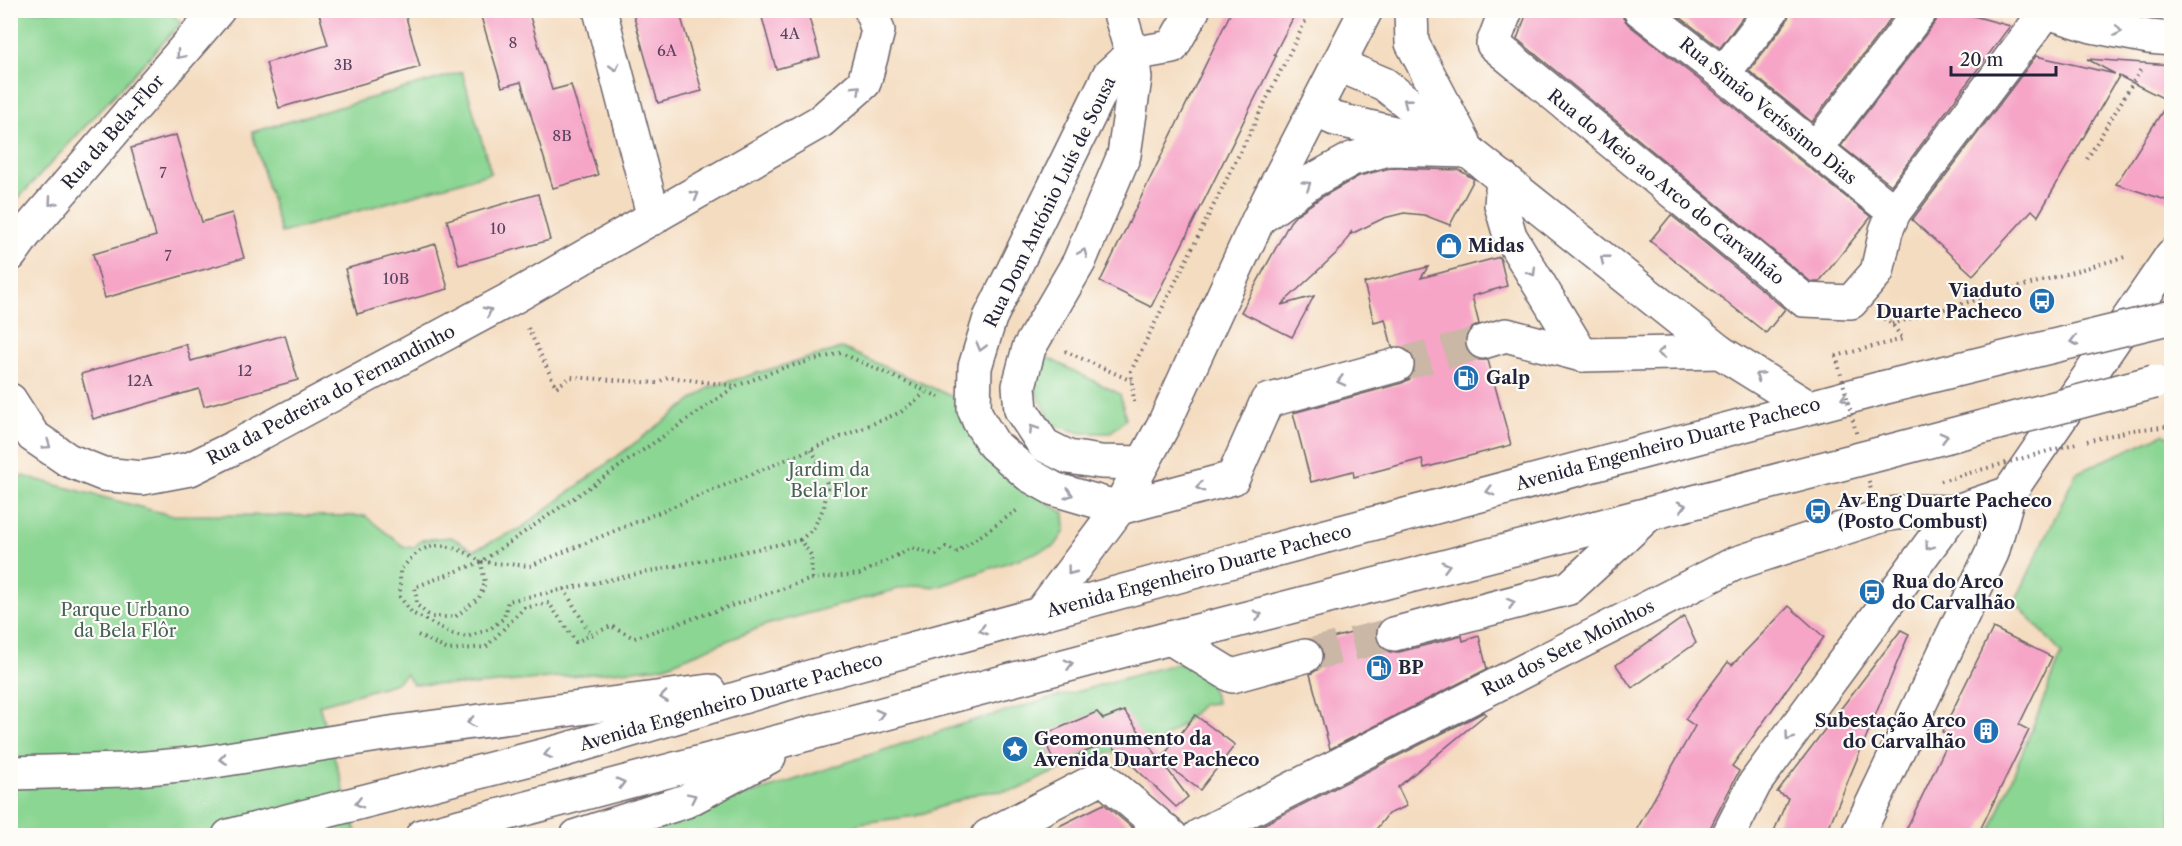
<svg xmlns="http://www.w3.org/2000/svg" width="2182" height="846" viewBox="0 0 2182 846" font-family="'Libre Caslon Text',serif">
<rect width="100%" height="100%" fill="#fdfcf7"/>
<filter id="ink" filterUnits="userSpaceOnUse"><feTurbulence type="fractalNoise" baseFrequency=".0167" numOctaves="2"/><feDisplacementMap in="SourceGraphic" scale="12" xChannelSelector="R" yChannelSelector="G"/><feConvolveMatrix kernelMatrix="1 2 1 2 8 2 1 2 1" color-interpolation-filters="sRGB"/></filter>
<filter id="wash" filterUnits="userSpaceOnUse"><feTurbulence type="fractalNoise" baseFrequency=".008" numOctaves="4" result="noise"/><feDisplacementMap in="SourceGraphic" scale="24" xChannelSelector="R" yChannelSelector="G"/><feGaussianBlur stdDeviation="1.35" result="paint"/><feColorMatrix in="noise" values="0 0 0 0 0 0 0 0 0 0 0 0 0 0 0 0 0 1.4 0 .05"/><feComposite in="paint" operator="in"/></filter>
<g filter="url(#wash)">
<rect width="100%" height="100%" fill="#f4dcc0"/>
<g fill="#8bd693" stroke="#567c67" stroke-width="1.5">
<polygon points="10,11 169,11 181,23 14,203 10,197"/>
<polygon points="462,72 491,173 281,233 252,132"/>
<polygon points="842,348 958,399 1044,501 1064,513 1065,531 1055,546 938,587 916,585 902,588 766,625 663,667 476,685 413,684 406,674 396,683 319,705 357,835 11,836 10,479 23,476 170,515 365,516 403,546 413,548 422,540 451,537 474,550 521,528 710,387"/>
<polygon points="1044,356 1120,394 1126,419 1110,433 1080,433 1053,424 1032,384"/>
<polygon points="2163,434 2172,437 2171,835 1989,835 2062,654 2015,602 2076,473"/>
<polygon points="1200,659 1217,703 1203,704 1182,724 1154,746 1128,752 1109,753 1047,775 1018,790 978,793 916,816 860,823 846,835 612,836 779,785 968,722 1178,663 1182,665"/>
</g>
<g id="blocks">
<g fill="#f6a5c7">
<polygon points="318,10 404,10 420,67 279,108 266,63 328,45"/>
<polygon points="479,10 528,10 552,90 571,85 598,175 553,188 521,82 502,87"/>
<polygon points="632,10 679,10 702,91 658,103"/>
<polygon points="760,10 807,10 820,57 776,69"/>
<polygon points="1232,10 1297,10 1274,55 1276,56 1151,307 1100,282"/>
<polygon points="1528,10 1622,10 1623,18 1629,25 1711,89 1871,217 1819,282 1811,282 1517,39"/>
<polygon points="1671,10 1748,10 1720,48"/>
<polygon points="1790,10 1897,10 1812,122 1749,71 1787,21"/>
<polygon points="1939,10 1952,10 2010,26 1891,185 1841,146 1936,21"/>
<polygon points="2036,56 2115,74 2087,59 2172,65 2172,202 2116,184 2169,101 2119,76 2038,216 2032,210 1973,275 1912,220"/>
<polygon points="176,135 202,222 232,213 244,258 105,298 93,254 156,236 131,148"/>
<polygon points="1390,168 1459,170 1474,179 1450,225 1424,215 1404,213 1384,218 1351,234 1351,232 1342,248 1281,305 1314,296 1292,337 1241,312 1290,222 1296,215 1322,197 1359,176"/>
<polygon points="538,194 550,240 459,265 447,220"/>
<polygon points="1671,215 1785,309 1766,333 1650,241"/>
<polygon points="436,244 448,289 357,314 345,269"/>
<polygon points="1500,257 1507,286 1472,296 1479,324 1469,330 1465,338 1465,347 1471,356 1478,360 1488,360 1511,445 1424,468 1422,459 1354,477 1353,471 1311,482 1293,413 1402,383 1410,379 1415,370 1415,361 1411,352 1402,347 1392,347 1385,319 1374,322 1364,283 1428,267 1421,278"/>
<polygon points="285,335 298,380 204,406 199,389 93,419 81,374 186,344 191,361"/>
<polygon points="1789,606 1824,637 1732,766 1739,771 1706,836 1633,836 1695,726 1685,719 1728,662 1732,665"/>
<polygon points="1684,617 1696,643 1632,688 1616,665"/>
<polygon points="1378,626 1376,639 1381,648 1390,652 1399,652 1462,636 1463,641 1479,636 1487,669 1330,749 1310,674 1319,669 1323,660 1323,651 1317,642"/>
<polygon points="1993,628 2052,657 2019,725 2029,730 1977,836 1903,836 1951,736 1942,732"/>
<polygon points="1901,630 1909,634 1825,836 1772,836 1788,798 1777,792"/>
<polygon points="1124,711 1188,797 1176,807 1108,742 1055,765 1043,735 1097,712 1103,719"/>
<polygon points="1484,712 1486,714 1398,787 1407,806 1388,814 1371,836 1241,836"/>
<polygon points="1195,715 1235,745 1200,790 1160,760"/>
<polygon points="1104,804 1142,836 1039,836"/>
</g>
</g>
</g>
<g filter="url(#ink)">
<use href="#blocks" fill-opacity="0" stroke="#6c636a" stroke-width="1.5"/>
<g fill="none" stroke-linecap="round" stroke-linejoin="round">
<g stroke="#cab7a5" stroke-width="33" stroke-dasharray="33 16" stroke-linecap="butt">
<polyline points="1397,365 1483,342"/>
<polyline points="1305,656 1394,634"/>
</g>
<defs>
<g id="minor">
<polyline points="600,10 654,218"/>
<polyline points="1119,10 1132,54 1135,78 1124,155 1079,262 1029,348 1019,386 1021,410 1044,445 1068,457 1101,462 1143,463"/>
<polyline points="1193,10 1172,47 1132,54 1109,75 990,318 975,367 974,409 979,421 994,445 1029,475 1054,489 1119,508 1233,478 1267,401 1397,365"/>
<polyline points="1411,10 1412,43 1464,142"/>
<polyline points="1506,10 1493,44 1804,300 1851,302 1877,272 1886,231 1894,212 2046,12"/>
<polyline points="1640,10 1723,74 1894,212"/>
<polyline points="2041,10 2092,26 2149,37 2172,39"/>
<polyline points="1339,65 1384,84 1720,352 1808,407"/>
<polyline points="1723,74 1772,10"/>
<polyline points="1315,110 1335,119 1420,139"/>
<polyline points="1816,148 1921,10"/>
<polyline points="1503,178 1501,205 1510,236 1582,355"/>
<polyline points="1264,215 1312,181 1352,159 1388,149 1469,151"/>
<polyline points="10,255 25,234 218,10"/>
<polyline points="1483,342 1506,335 1582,355 1720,352"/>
<polyline points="10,400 33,436 68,460 103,474 142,478 190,469 231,449 514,297 821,121 864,83 878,31 871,10"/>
<polyline points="1039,615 1119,508 1164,424 1259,218 1366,10"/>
<polyline points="1394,634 1569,588 1649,514"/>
<polyline points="1170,638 1232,676 1305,656"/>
<polyline points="988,836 1102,777 1171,836"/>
<polyline points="1199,836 1734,564 1884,515 1911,511 1954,512"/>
<polyline points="1728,836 1755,783 1954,512 2009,493 2172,255"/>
<polyline points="1857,836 1992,553 2009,493"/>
</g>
<g id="highway">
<polyline points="10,773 125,770 202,763 397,732 709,691"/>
<polyline points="229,836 561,751 806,678 1244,558 1882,388"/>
<polyline points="422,836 1170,638 1887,452"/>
<polyline points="577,836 686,801 769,757"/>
</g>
</defs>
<use href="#minor" stroke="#6c636a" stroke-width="36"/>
<use href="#highway" stroke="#6c636a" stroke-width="36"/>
<g stroke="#6c636a" stroke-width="4" stroke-dasharray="1.5 4.5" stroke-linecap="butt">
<polyline points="2087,159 2141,69"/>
<polyline points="1892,324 2128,256"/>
<polyline points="528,328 556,387 571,377 657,383 668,377 736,386"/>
<polyline points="1065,351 1132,381"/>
<polyline points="1836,356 1903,339 1892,324 1881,317"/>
<polyline points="1134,402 1131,371 1311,10"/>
<polyline points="2087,441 2133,430 2172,426"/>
<polyline points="811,450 826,473 827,489 824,507 813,529 800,540 811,555 812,579"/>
<path d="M800,540L508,601L504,618L490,629L467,637L453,634L412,613L400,597V570C406,564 414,554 422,550C441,540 465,550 481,562L485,583L479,598L455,617H431L417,605L415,587L481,562L736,386L783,368L841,353L939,397"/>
<polyline points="482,562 530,566 901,412 925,393"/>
<polyline points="564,589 591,635"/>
<polyline points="418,635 448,650 486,647 524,608 549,603 576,642 611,626 634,638 812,579 860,574 912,548 936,555 946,547 957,552 1019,509"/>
</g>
<use href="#minor" stroke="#fff" stroke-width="33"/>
<use href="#highway" stroke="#fff" stroke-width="33"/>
<defs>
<g id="highway-bridge">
<polyline points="1882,388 2172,317"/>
<polyline points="1887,452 2154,382"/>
</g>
</defs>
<use href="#highway-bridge" stroke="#6c636a" stroke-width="36" stroke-linecap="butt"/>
<g stroke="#6c636a" stroke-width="4" stroke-dasharray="1.5 4.5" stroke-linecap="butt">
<polyline points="1836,356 1857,436"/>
<polyline points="1869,481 1873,499"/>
<polyline points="1941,481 2077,443"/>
</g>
<use href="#highway-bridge" stroke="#fff" stroke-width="33"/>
</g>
<defs><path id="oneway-chevron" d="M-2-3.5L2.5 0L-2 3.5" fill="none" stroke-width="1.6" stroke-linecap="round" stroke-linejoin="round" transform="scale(1.5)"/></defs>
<g stroke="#9c9ca7">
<use href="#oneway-chevron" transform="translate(2118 31) rotate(11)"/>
<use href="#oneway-chevron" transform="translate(180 55) rotate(131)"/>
<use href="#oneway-chevron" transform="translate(615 67) rotate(75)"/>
<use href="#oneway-chevron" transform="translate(857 89) rotate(-44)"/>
<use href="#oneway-chevron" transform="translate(1407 102) rotate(-142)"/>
<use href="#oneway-chevron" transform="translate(1307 185) rotate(-34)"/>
<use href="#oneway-chevron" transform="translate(695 195) rotate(-30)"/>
<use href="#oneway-chevron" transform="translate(52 202) rotate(131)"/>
<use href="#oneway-chevron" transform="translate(1083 253) rotate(-67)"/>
<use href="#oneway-chevron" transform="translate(1604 259) rotate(-141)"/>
<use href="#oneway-chevron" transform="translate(1532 272) rotate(59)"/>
<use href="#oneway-chevron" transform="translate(488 311) rotate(-28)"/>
<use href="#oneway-chevron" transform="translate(2074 341) rotate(166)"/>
<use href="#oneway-chevron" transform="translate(981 347) rotate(106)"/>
<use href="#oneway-chevron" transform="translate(1661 353) rotate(179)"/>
<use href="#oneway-chevron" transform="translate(1759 376) rotate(-148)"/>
<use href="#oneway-chevron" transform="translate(1341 381) rotate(165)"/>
<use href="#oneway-chevron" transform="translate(1845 398) rotate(165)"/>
<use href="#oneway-chevron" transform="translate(1033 429) rotate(-124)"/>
<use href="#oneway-chevron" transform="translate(1944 437) rotate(-15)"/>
<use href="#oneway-chevron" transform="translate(47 445) rotate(35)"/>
<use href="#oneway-chevron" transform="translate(1200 487) rotate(165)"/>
<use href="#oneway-chevron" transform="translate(1490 491) rotate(165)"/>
<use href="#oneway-chevron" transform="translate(1069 494) rotate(17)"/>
<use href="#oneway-chevron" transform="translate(1682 506) rotate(-14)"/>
<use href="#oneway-chevron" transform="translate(1929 546) rotate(126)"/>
<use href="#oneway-chevron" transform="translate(1446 566) rotate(-15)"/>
<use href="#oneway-chevron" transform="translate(1071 571) rotate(127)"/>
<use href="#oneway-chevron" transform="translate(1511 603) rotate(-15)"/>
<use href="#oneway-chevron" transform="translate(1258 615) rotate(-15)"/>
<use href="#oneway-chevron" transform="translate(983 630) rotate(165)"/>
<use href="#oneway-chevron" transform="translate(1069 664) rotate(-15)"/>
<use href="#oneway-chevron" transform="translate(664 697) rotate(173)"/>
<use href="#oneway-chevron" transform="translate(880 714) rotate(-15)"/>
<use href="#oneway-chevron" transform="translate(471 722) rotate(172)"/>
<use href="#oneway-chevron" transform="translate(1789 737) rotate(126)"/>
<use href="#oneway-chevron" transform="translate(548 754) rotate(166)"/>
<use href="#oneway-chevron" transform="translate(223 759) rotate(171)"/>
<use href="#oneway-chevron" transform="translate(621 783) rotate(-15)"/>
<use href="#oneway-chevron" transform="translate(692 797) rotate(-26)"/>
<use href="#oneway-chevron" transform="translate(359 803) rotate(166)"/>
</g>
</g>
<defs>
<symbol id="shop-disc" viewBox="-11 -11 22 22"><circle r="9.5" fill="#1f6fb2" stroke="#fdfcf7"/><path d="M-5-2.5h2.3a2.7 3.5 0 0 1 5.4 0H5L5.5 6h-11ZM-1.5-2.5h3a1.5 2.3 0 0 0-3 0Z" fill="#fff"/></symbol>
<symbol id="bus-disc" viewBox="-11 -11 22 22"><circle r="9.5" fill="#1f6fb2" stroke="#fdfcf7"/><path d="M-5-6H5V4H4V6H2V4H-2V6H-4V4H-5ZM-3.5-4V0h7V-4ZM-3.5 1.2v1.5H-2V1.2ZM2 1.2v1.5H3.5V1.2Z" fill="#fff"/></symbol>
<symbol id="fuel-disc" viewBox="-11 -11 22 22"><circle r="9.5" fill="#1f6fb2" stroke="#fdfcf7"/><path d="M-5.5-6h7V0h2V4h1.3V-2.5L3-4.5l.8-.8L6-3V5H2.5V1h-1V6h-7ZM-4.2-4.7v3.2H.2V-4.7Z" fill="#fff"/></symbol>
<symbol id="building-disc" viewBox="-11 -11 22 22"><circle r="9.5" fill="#1f6fb2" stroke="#fdfcf7"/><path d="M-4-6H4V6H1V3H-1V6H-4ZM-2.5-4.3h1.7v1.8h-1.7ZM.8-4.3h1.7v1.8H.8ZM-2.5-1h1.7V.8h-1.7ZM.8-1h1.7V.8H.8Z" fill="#fff"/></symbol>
<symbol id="sight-disc" viewBox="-11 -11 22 22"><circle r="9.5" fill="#1f6fb2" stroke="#fdfcf7"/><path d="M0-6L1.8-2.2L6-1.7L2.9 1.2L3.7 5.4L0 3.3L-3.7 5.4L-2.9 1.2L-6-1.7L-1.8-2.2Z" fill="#fff"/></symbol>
</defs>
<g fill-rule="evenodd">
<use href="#shop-disc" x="1434" y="231" width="30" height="30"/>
<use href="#bus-disc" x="2027" y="286" width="30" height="30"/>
<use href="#fuel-disc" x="1451" y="363" width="30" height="30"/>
<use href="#bus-disc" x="1803" y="496" width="30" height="30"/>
<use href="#bus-disc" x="1857" y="577" width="30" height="30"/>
<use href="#fuel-disc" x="1364" y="653" width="30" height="30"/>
<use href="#building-disc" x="1971" y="716" width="30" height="30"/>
<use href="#sight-disc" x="1000" y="734" width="30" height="30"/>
</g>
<g text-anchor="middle" stroke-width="4.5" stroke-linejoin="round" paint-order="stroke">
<g font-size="15" fill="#57435e">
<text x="790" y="39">4A</text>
<text x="513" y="48">8</text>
<text x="667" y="56">6A</text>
<text x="343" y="70">3B</text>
<text x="562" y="141">8B</text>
<text x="163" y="178">7</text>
<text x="498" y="234">10</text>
<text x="168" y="261">7</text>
<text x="396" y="284">10B</text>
<text x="245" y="376">12</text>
<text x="140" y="386">12A</text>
</g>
<g font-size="18" fill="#22223b" stroke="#fdfcf7">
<text transform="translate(1768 111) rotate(39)" y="6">Rua Simão Veríssimo Dias</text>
<text transform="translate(113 132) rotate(-49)" y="6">Rua da Bela-Flor</text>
<text transform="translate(1666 187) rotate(39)" y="6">Rua do Meio ao Arco do Carvalhão</text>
<text transform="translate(1050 202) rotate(-64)" y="6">Rua Dom António Luís de Sousa</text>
<text transform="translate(331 395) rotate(-28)" y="6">Rua da Pedreira do Fernandinho</text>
<text transform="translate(1668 444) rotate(-15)" y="6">Avenida Engenheiro Duarte Pacheco</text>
<text transform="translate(1199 571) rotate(-15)" y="6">Avenida Engenheiro Duarte Pacheco</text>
<text transform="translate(1568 648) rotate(-27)" y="6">Rua dos Sete Moinhos</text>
<text transform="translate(731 702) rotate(-16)" y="6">Avenida Engenheiro Duarte Pacheco</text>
</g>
<g font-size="18" font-weight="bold" fill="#22223b" stroke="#fdfcf7" text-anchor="start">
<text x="1468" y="252">Midas</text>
<text x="2022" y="297" text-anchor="end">Viaduto<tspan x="2022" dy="21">Duarte Pacheco</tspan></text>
<text x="1486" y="384">Galp</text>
<text x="1838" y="507">Av Eng Duarte Pacheco<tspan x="1838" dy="21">(Posto Combust)</tspan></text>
<text x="1892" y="588">Rua do Arco<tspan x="1892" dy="21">do Carvalhão</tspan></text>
<text x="1398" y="674">BP</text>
<text x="1966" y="727" text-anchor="end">Subestação Arco<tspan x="1966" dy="21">do Carvalhão</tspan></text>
<text x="1034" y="745">Geomonumento da<tspan x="1034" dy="21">Avenida Duarte Pacheco</tspan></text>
</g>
<g font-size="18" fill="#47615a" stroke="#fdfcf7">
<text x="829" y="476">Jardim da<tspan x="829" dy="21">Bela Flor</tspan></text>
<text x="125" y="616">Parque Urbano<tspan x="125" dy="21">da Bela Flôr</tspan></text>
</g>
</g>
<rect width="2182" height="846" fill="none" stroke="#fdfcf7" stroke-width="36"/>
<path d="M1951 66v9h105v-9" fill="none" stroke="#22223b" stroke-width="3"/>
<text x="1960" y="66" font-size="18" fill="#22223b" stroke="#fdfcf7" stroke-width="4.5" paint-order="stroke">20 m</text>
</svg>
